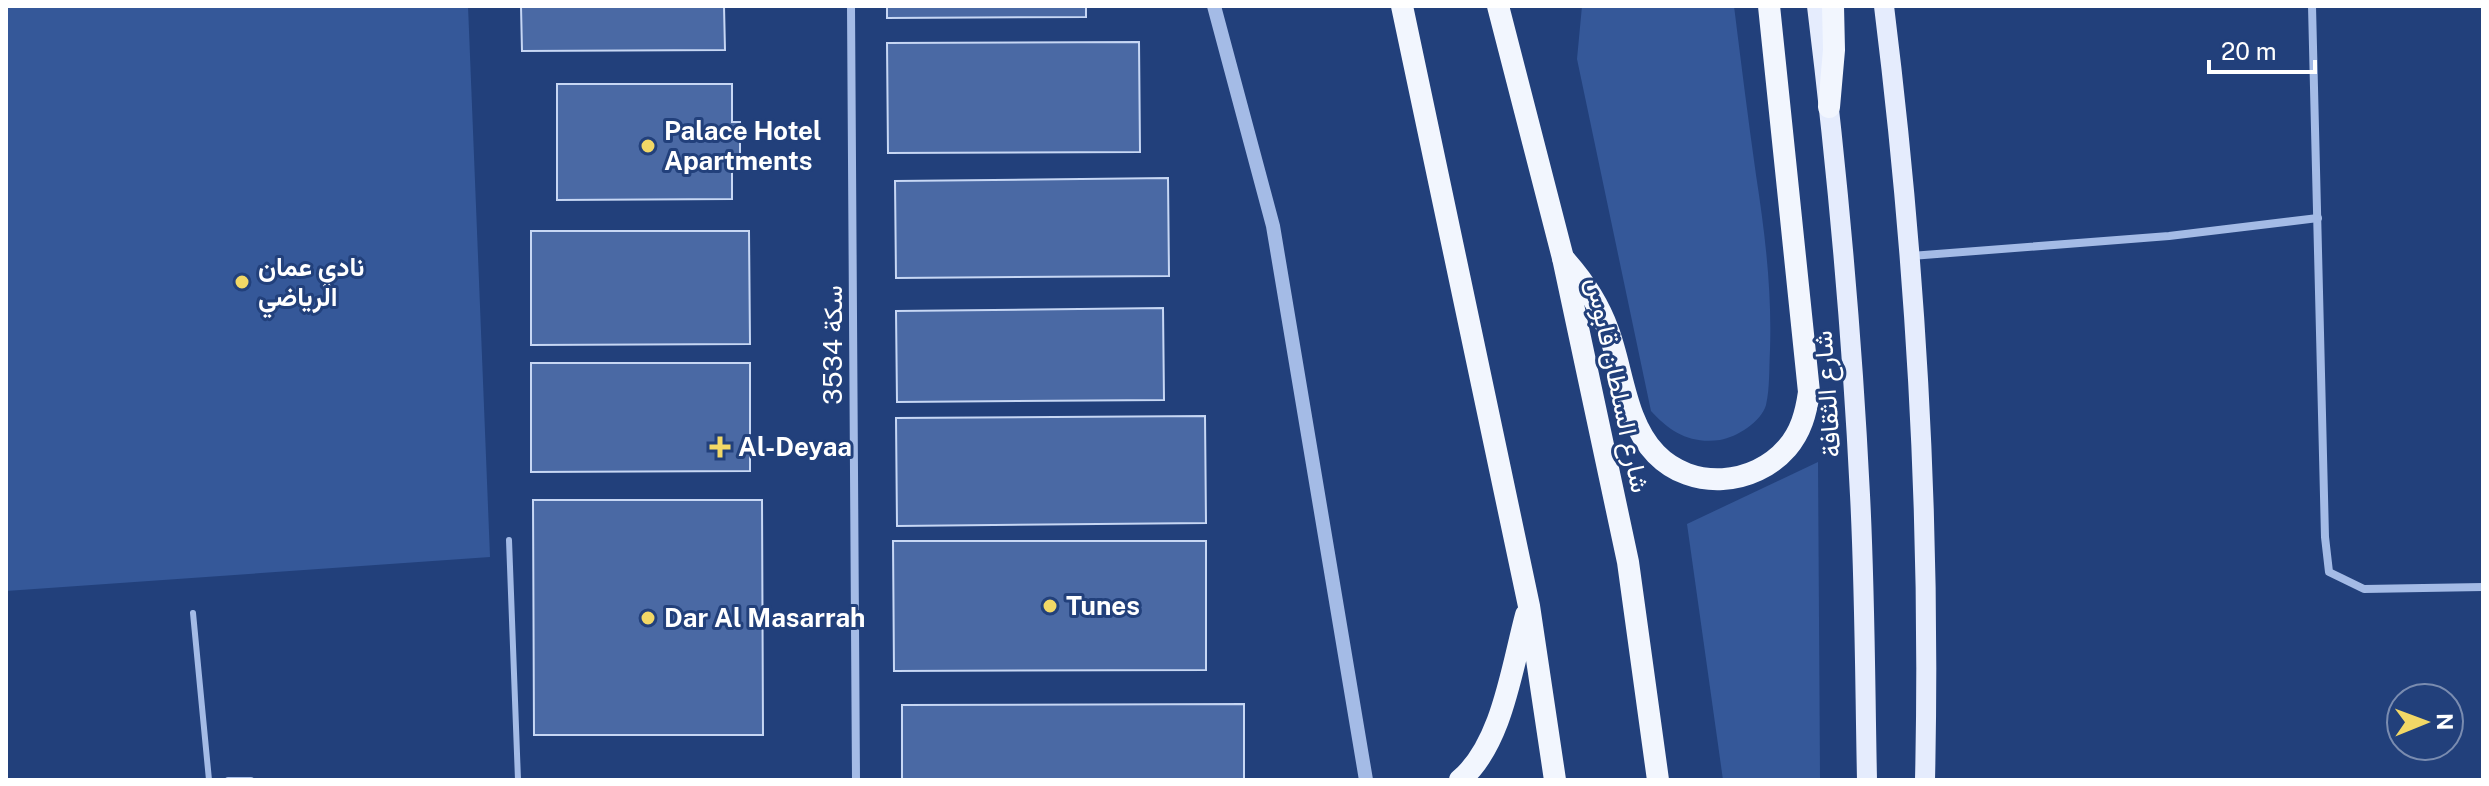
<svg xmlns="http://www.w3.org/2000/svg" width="2489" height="786" viewBox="0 0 2489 786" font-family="'Public Sans',Vazirmatn,sans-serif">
<rect width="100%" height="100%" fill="#22407b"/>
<g fill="#355899">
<polygon points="6,6 468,6 490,557 6,591"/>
<path d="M1582,6H1734C1741,62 1748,119 1756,175C1765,233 1772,291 1770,350C1769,367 1770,388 1766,405C1761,422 1737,437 1720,440C1690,444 1670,432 1651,411L1577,59Z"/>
<polygon points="1818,462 1820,780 1723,780 1687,524"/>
</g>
<g fill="#4a69a4" stroke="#c7d7f4" stroke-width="2">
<polygon points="521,6 724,6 725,50 522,51"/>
<polygon points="887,6 1086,6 1086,17 887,18"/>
<polygon points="1139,42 1140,152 888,153 887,43"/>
<polygon points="557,84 732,84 732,122 740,122 740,169 732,170 732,199 557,200"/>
<polygon points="1168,178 1169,276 896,278 895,181"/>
<polygon points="531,231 749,231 750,344 531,345"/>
<polygon points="1163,308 1164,400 897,402 896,311"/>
<polygon points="531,363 750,363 750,471 531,472"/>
<polygon points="1205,416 1206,523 897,526 896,418"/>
<polygon points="533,500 762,500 763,735 534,735"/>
<polygon points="893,541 1206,541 1206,670 894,671"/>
<polygon points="1244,704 1244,780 902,780 902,705"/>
</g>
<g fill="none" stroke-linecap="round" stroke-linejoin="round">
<g stroke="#a4bbe6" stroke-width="6">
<polyline points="509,540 518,780"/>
<polyline points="193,613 209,780"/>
<polyline points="228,780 251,780"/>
</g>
<g stroke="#a4bbe6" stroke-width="8">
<polyline points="851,6 856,780"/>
<polyline points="2312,6 2325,537 2329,572 2364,589 2483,587"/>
<polyline points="1911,256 2169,236 2318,218"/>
</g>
<polyline stroke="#a4bbe6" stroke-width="14" points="1214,6 1273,226 1366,780"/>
<g stroke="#e5ecfd" stroke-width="20">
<path d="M1817,6C1837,168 1852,332 1860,495C1865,590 1865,685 1867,780"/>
<path d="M1884,6C1916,263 1931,521 1925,780"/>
</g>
<g stroke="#f2f6fe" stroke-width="22">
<polyline points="1402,6 1529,606 1555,780"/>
<polyline points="1498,6 1563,258 1628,562 1658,780"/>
<polyline points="1829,107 1834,50 1833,6"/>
<path d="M1563,258C1583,280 1598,302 1608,330C1623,370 1625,422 1656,454C1692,491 1754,486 1787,448C1801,432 1806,413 1809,392L1769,6"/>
<path d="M1460,780C1502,745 1512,667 1526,615"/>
</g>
</g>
<g fill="#f2d866" stroke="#22407b" stroke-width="3">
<circle cx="648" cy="146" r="8"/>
<circle cx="242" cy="282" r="8"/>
<path d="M716 435h8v8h8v8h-8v8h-8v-8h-8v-8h8z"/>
<circle cx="1050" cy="606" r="8"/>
<circle cx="648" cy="618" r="8"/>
</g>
<g text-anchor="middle" stroke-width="6" stroke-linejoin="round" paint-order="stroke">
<g font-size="26" font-weight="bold" fill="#fff" stroke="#22407b" text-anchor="start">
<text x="664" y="140">Palace Hotel<tspan x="664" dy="30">Apartments</tspan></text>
<text x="258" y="276">نادي عمان<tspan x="258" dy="30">الرياضي</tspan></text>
<text x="738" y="456">Al-Deyaa</text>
<text x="1066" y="615">Tunes</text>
<text x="664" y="627">Dar Al Masarrah</text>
</g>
<g font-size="26" fill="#fff" stroke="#22407b">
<text transform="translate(833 345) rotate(-90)" y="9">سكة 3534</text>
<text transform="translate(1618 385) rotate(78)" y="9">شارع السلطان قابوس</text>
<text transform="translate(1827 394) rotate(-94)" y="9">شارع الثقافة</text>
</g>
</g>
<rect width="2489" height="786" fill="none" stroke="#ffffff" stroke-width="16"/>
<g transform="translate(2425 722) rotate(89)"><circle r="38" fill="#22407b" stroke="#7a8cb0" stroke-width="2"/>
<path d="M0-6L14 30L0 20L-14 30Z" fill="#f2d866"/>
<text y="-12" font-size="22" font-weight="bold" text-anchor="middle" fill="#ffffff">N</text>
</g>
<path d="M2209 60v12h106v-12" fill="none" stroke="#ffffff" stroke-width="4"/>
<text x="2221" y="60" font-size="24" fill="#ffffff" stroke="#22407b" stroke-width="6" paint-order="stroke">20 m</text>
</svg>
